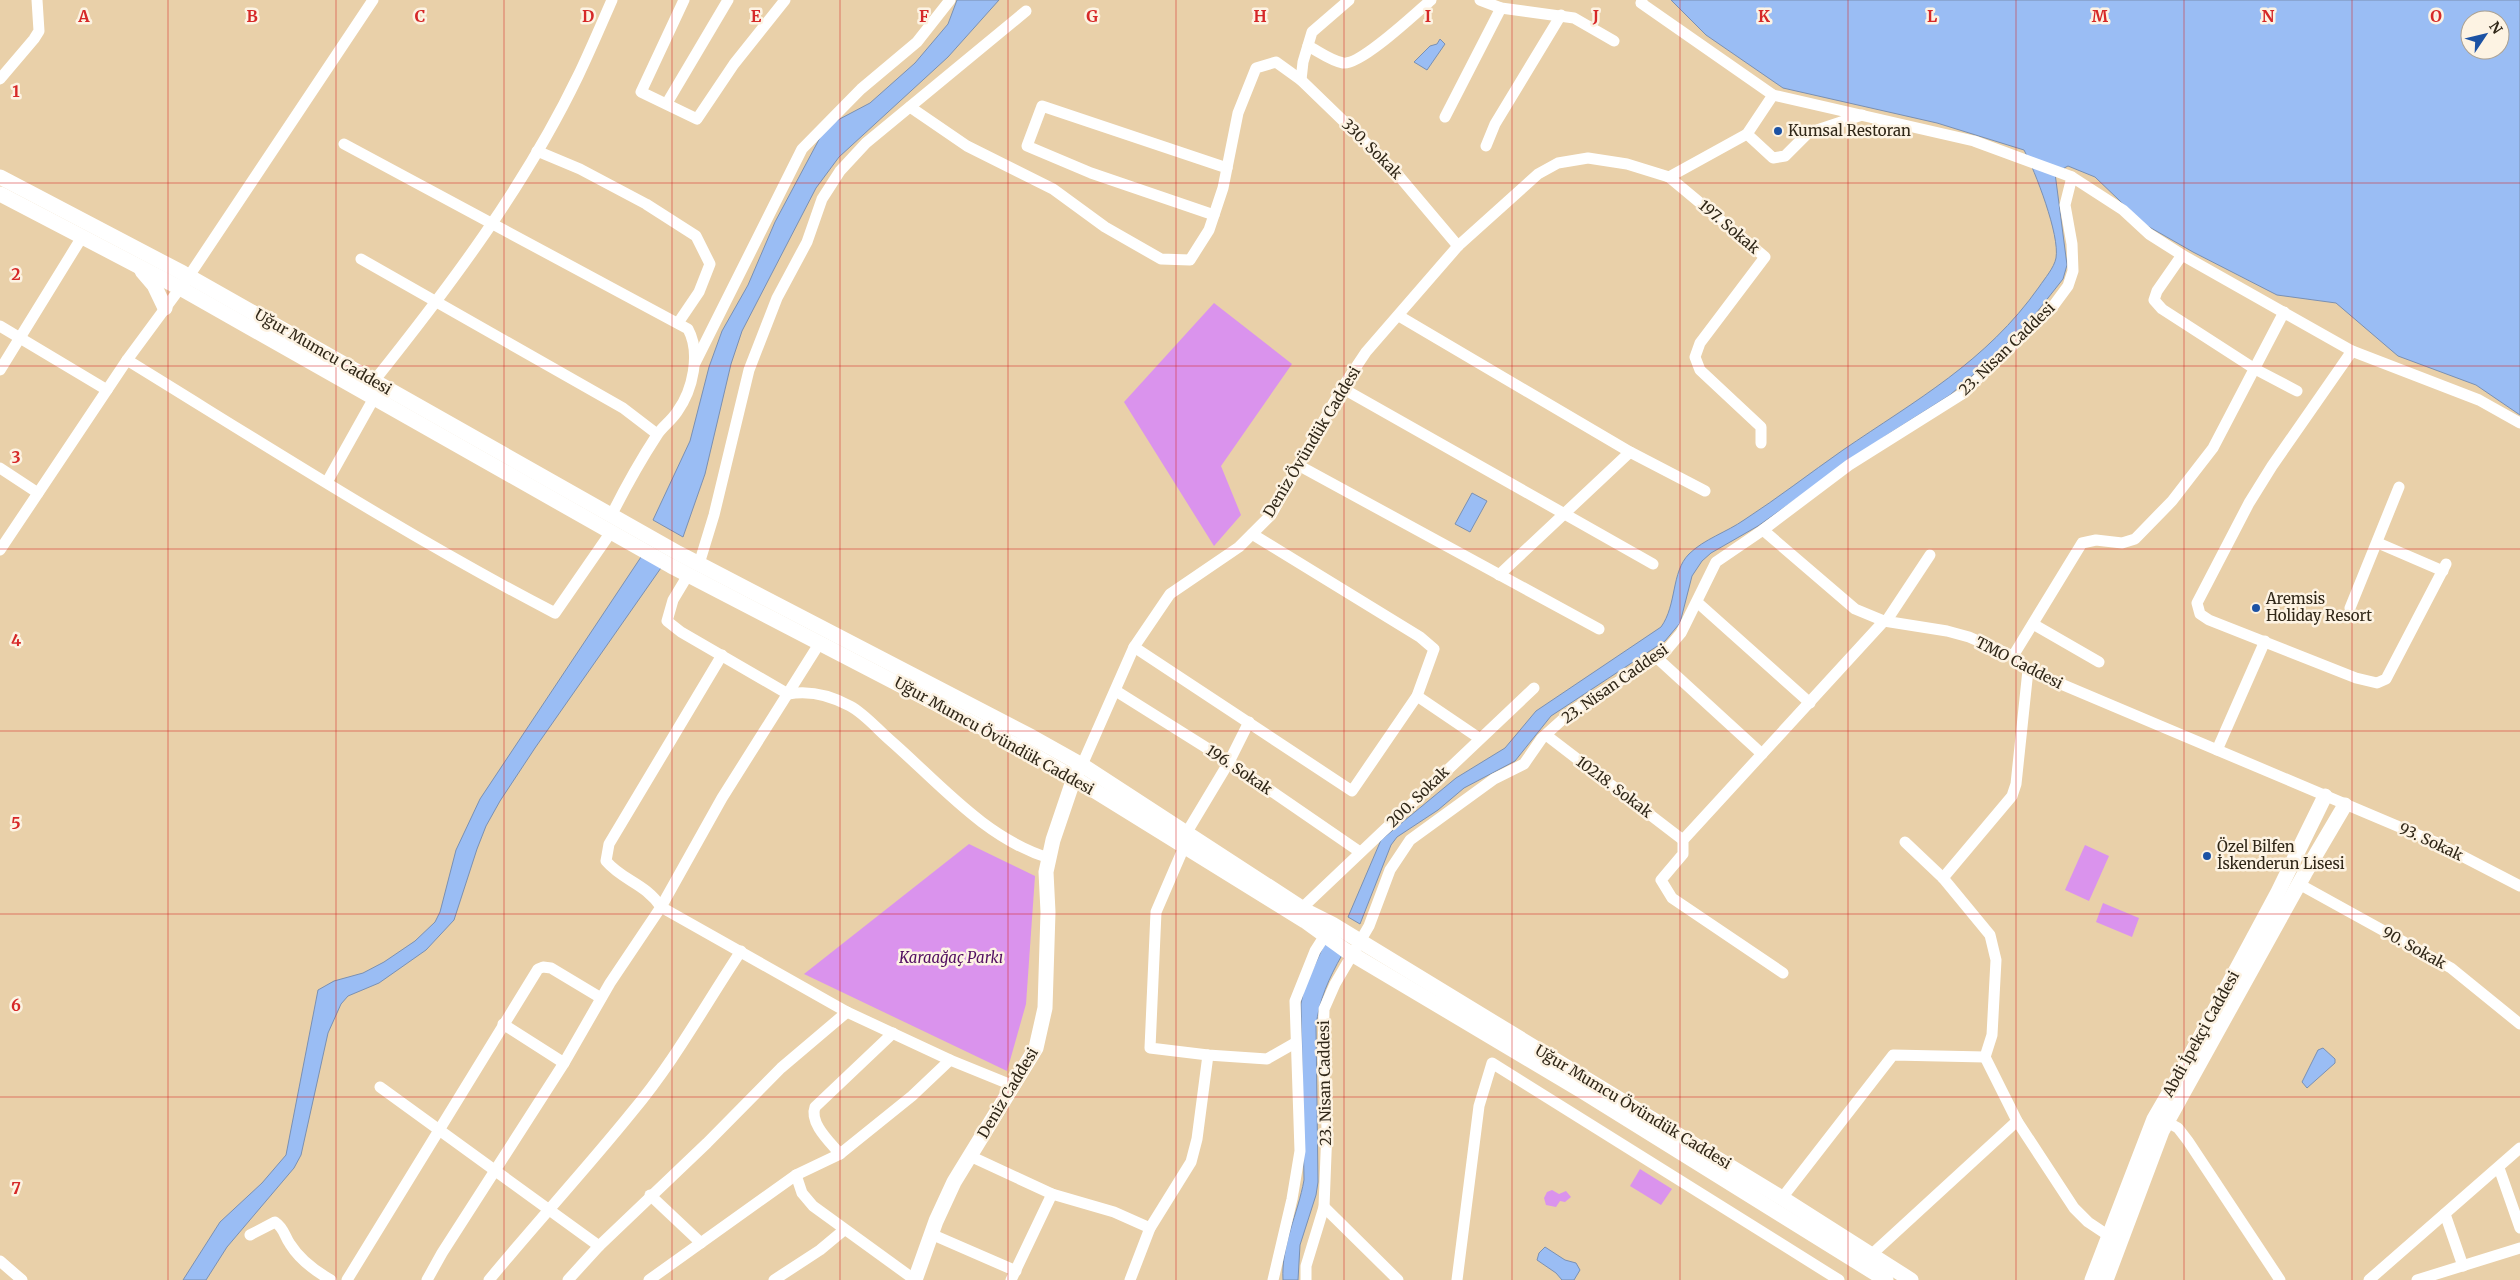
<svg xmlns="http://www.w3.org/2000/svg" width="2520" height="1280" viewBox="0 0 2520 1280" font-family="Merriweather,serif">
<rect width="100%" height="100%" fill="#e9d0a9"/>
<g fill="#da93ed">
<polygon points="1214,303 1292,364 1221,466 1241,515 1214,546 1124,402"/>
<polygon points="969,844 1035,876 1026,1004 1007,1071 804,974"/>
<polygon points="2085,845 2109,856 2089,901 2065,890"/>
<polygon points="2103,903 2139,918 2132,937 2096,922"/>
<polygon points="1640,1169 1672,1189 1661,1205 1630,1186"/>
<polygon points="1552,1190 1559,1194 1566,1191 1571,1197 1565,1202 1560,1201 1556,1207 1546,1205 1544,1198 1547,1192"/>
</g>
<g fill="#9abdf4" stroke="#7a90b2" fill-rule="evenodd">
<polygon points="957,0 999,0 948,57 839,157 816,188 742,331 731,364 705,474 683,537 653,520 690,441 709,367 722,331 748,285 775,222 823,132 834,122 870,103 915,63 948,24"/>
<path d="M1671,0H2520V415L2476,385L2398,356L2336,303L2277,295L2193,252L2144,224L2095,177L2068,166L2055,173L2067,265L2063,279L2033,317L1990,360L1950,395L1887,435L1758,526L1711,553L1702,561L1692,576L1680,623L1665,641L1551,716L1515,761L1464,788L1438,810L1397,837L1391,845L1360,924L1348,917L1381,840L1456,778L1505,748L1536,711L1661,627C1677,605 1671,572 1689,554C1704,539 1727,532 1744,520C1778,498 1810,473 1843,450C1916,400 1986,362 2039,287C2045,278 2054,268 2056,258C2060,235 2035,171 2024,150L1937,123L1783,88L1706,35ZM2470,20H2500V50H2470Z"/>
<polygon points="1440,39 1445,44 1427,70 1414,62 1430,46 1437,44"/>
<polygon points="1472,493 1487,501 1470,532 1455,524"/>
<polygon points="643,554 663,565 535,748 500,801 486,826 477,849 454,920 426,950 379,983 348,996 341,1004 328,1033 301,1155 294,1168 227,1247 206,1280 183,1280 220,1222 262,1183 286,1155 318,990 334,981 363,973 384,962 415,941 435,922 440,912 456,850 480,799"/>
<path d="M1325,943L1342,955C1329,978 1319,1000 1316,1026L1318,1182L1316,1195L1300,1245L1298,1280H1283C1281,1245 1298,1214 1304,1180L1301,1004L1304,988Z"/>
<polygon points="2323,1048 2335,1059 2335,1063 2307,1088 2302,1082 2318,1050"/>
<polygon points="1545,1247 1565,1260 1576,1263 1580,1270 1574,1280 1562,1280 1556,1273 1537,1260 1539,1253"/>
</g>
<g fill="none" stroke-linecap="round" stroke-linejoin="round">
<g stroke="#fff" stroke-width="11">
<polyline points="684,0 641,92 697,119 734,64 785,0"/>
<polyline points="1480,0 1501,8 1574,18 1614,41"/>
<polyline points="1642,0 1641,3 1773,95 1974,141 2072,177 2123,210 2149,234 2182,255 2352,351 2479,400 2520,423"/>
<path d="M1308,46C1318,51 1331,61 1343,63C1360,66 1416,13 1431,0"/>
<polyline points="0,79 34,39 39,31 37,0"/>
<polyline points="1301,80 1303,62 1312,32 1349,0"/>
<polyline points="667,103 728,0"/>
<polyline points="910,107 967,146 1053,189 1105,227 1161,259 1190,260 1209,230 1223,188 1238,113 1256,68 1276,62 1301,80 1393,169 1458,246"/>
<polyline points="1445,117 1501,8"/>
<polyline points="1747,134 1773,158 1785,156 1808,133 1862,115"/>
<path d="M344,144L688,329C701,353 693,390 677,412C671,421 662,427 657,435C640,461 625,488 611,516"/>
<polyline points="1486,146 1495,124 1561,15"/>
<polyline points="537,151 580,169 646,204 696,236 710,264 699,292 678,323"/>
<polyline points="1669,177 1747,134 1773,95"/>
<polyline points="1214,215 1091,173 1027,146 1042,106 1227,168"/>
<polyline points="2182,255 2157,291 2154,300 2162,309 2255,369 2297,391"/>
<polyline points="361,259 623,408 657,434"/>
<polyline points="1399,316 1630,452 1705,491"/>
<polyline points="0,326 107,390"/>
<polyline points="2352,351 2272,466 2249,503 2197,603 2200,614 2209,620 2356,678 2377,683 2386,679 2446,564"/>
<path d="M127,360C267,446 408,537 555,613L611,532"/>
<polyline points="695,363 802,149 861,89 917,42 950,0"/>
<polyline points="0,370 82,237"/>
<path d="M374,381C450,286 525,186 578,76C590,51 601,25 612,0"/>
<polyline points="1342,388 1653,564"/>
<polyline points="1298,465 1599,629"/>
<polyline points="0,468 38,493"/>
<polyline points="327,482 374,398"/>
<polyline points="1763,530 1855,609 1884,621 1947,631 1969,637 2013,656 2028,670 2435,842 2520,886"/>
<polyline points="2378,543 2443,571"/>
<polyline points="0,550 127,360 189,276 373,0"/>
<polyline points="699,564 714,515 749,370 777,298 807,242 822,199 840,171 866,143 1026,11"/>
<path d="M688,575L673,600L667,621L681,632L788,694C810,690 830,695 850,706C865,714 878,730 891,741C939,783 986,839 1049,858"/>
<polyline points="1499,575 1630,452"/>
<polyline points="1697,602 1810,703"/>
<polyline points="2350,608 2399,487"/>
<polyline points="1887,620 1930,555"/>
<polyline points="2033,624 2099,662"/>
<polyline points="1134,647 1352,791 1417,696 1434,649 1420,637 1252,534"/>
<path d="M722,655L609,844L606,861C623,881 645,883 661,907L847,1012L950,1060L1014,1086"/>
<polyline points="2013,656 2082,543 2096,540 2122,543 2135,539 2172,501 2213,448 2284,312"/>
<polyline points="1656,657 1762,754"/>
<polyline points="1116,691 1229,762 1360,852"/>
<polyline points="1417,696 1479,738"/>
<polyline points="1546,735 1683,840"/>
<polyline points="2217,750 2265,641"/>
<polyline points="1082,765 1134,647 1170,594 1239,547 1271,515 1342,388 1366,352 1458,246 1538,174 1558,163 1588,158 1627,164 1669,177 1765,257 1700,343 1695,357 1700,370 1761,427 1761,443"/>
<polyline points="1187,832 1229,762 1249,722"/>
<polyline points="1184,847 1156,912 1150,1048 1208,1055 1267,1059 1295,1043"/>
<polyline points="1943,878 2012,796 2016,784 2028,670"/>
<polyline points="2299,884 2451,968 2520,1024"/>
<polyline points="1302,908 1534,688"/>
<polyline points="1783,973 1672,898 1661,880 1683,854 1683,840 1884,621"/>
<polyline points="503,1024 564,1063"/>
<polyline points="380,1087 599,1246"/>
<polyline points="2017,1121 2074,1208 2088,1222 2109,1236"/>
<polyline points="2167,1122 2178,1128 2188,1141 2280,1280"/>
<path d="M840,1154C830,1142 809,1123 815,1107L893,1033"/>
<polyline points="970,1156 1052,1194 1114,1212 1150,1228"/>
<polyline points="2499,1168 2520,1228"/>
<polyline points="796,1175 802,1193 813,1206 915,1280"/>
<polyline points="650,1195 701,1243"/>
<polyline points="1782,1198 1893,1055 1985,1057"/>
<polyline points="1324,1207 1398,1280"/>
<polyline points="2445,1214 2463,1266"/>
<polyline points="931,1234 1016,1271"/>
<path d="M250,1235L275,1222C284,1228 284,1235 290,1244C300,1260 315,1271 331,1280"/>
<polyline points="1871,1255 2017,1121 1985,1057 1992,1035 1996,960 1990,935 1943,878 1905,842"/>
<polyline points="0,1261 22,1280"/>
<polyline points="347,1280 538,969 543,967 551,968 601,998"/>
<polyline points="427,1280 442,1253 564,1063 610,983 661,907 722,798 819,644"/>
<path d="M489,1280C536,1223 586,1169 632,1112C674,1062 705,1005 741,951"/>
<polyline points="568,1280 599,1246 707,1143 781,1068 847,1012"/>
<polyline points="649,1280 796,1175 840,1154 912,1096 950,1060"/>
<polyline points="774,1280 820,1250 844,1230"/>
<polyline points="1011,1280 1052,1194"/>
<polyline points="1130,1280 1150,1228 1191,1162 1197,1139 1208,1055"/>
<polyline points="1273,1280 1292,1199 1300,1151 1295,1001 1315,951 1329,929"/>
<polyline points="1306,1280 1306,1266 1324,1207 1327,1128 1323,1059 1324,1009 1335,984 1369,926 1390,870 1410,840 1494,779 1524,764 1542,738 1572,711 1664,653 1681,633 1716,562 1763,530 1849,465 1962,394 2051,309 2068,286 2073,271 2072,244 2065,205 2072,177"/>
<polyline points="1457,1280 1479,1106 1492,1063 1839,1280"/>
<polyline points="2369,1280 2520,1148"/>
<polyline points="2417,1280 2520,1248"/>
</g>
<g stroke="#fff" stroke-width="15">
<polyline points="0,177 183,273 678,553 1032,737 1082,765 1308,912 1332,924 1782,1198 1911,1280"/>
<polyline points="0,194 180,288 671,566 1025,750 1074,778 1305,921 1345,950 1582,1091 1886,1280"/>
<polyline points="142,271 154,285 165,308"/>
<polyline points="915,1280 936,1221 954,1182 1036,1048 1045,1008 1048,912 1046,872 1053,840 1074,778 1079,769"/>
<polyline points="2092,1280 2154,1119 2183,1069 2278,892 2325,796"/>
<polyline points="2106,1280 2162,1131 2305,873 2345,805"/>
</g>
</g>
<path fill="none" stroke="#d62828" stroke-width="1" stroke-opacity="0.55" d="M168,0V1280M336,0V1280M504,0V1280M672,0V1280M840,0V1280M1008,0V1280M1176,0V1280M1344,0V1280M1512,0V1280M1680,0V1280M1848,0V1280M2016,0V1280M2184,0V1280M2352,0V1280M0,183H2520M0,366H2520M0,549H2520M0,731H2520M0,914H2520M0,1097H2520"/>
<g fill="#1c52a4" stroke="#fdf3e3" stroke-width="2">
<circle cx="1778" cy="131" r="5"/>
<circle cx="2256" cy="608" r="5"/>
<circle cx="2207" cy="856" r="5"/>
</g>
<g text-anchor="middle" stroke-width="5" stroke-linejoin="round" paint-order="stroke">
<g font-size="15" fill="#302718" stroke="#fdf3e3" text-anchor="start">
<text x="1788" y="136">Kumsal Restoran</text>
<text x="2266" y="604">Aremsis<tspan x="2266" dy="17">Holiday Resort</tspan></text>
<text x="2217" y="852">Özel Bilfen<tspan x="2217" dy="17">İskenderun Lisesi</tspan></text>
</g>
<g font-size="15" fill="#302718" stroke="#fdf3e3">
<text transform="translate(1372 149) rotate(45)" y="5">330. Sokak</text>
<text transform="translate(1729 227) rotate(40)" y="5">197. Sokak</text>
<text transform="translate(2007 349) rotate(-44)" y="5">23. Nisan Caddesi</text>
<text transform="translate(323 352) rotate(30)" y="5">Uğur Mumcu Caddesi</text>
<text transform="translate(1312 442) rotate(-59)" y="5">Deniz Övündük Caddesi</text>
<text transform="translate(2019 663) rotate(27)" y="5">TMO Caddesi</text>
<text transform="translate(1615 684) rotate(-35)" y="5">23. Nisan Caddesi</text>
<text transform="translate(994 736) rotate(29)" y="5">Uğur Mumcu Övündük Caddesi</text>
<text transform="translate(1239 770) rotate(34)" y="5">196. Sokak</text>
<text transform="translate(1614 787) rotate(37)" y="5">10218. Sokak</text>
<text transform="translate(1418 797) rotate(-44)" y="5">200. Sokak</text>
<text transform="translate(2431 842) rotate(25)" y="5">93. Sokak</text>
<text transform="translate(2414 948) rotate(29)" y="5">90. Sokak</text>
<text transform="translate(2201 1034) rotate(-61)" y="5">Abdi İpekçi Caddesi</text>
<text transform="translate(1325 1083) rotate(-91)" y="5">23. Nisan Caddesi</text>
<text transform="translate(1008 1093) rotate(-59)" y="5">Deniz Caddesi</text>
<text transform="translate(1633 1107) rotate(31)" y="5">Uğur Mumcu Övündük Caddesi</text>
</g>
<g font-size="15" font-style="italic" fill="#520f61" stroke="#fdf3e3">
<text x="951" y="963">Karaağaç Parkı</text>
</g>
</g>
<g font-size="16" text-anchor="middle" font-weight="bold" fill="#d62828" stroke="#fdf3e3" stroke-width="5" stroke-linejoin="round" paint-order="stroke">
<text x="84" y="22">A</text>
<text x="252" y="22">B</text>
<text x="420" y="22">C</text>
<text x="588" y="22">D</text>
<text x="756" y="22">E</text>
<text x="924" y="22">F</text>
<text x="1092" y="22">G</text>
<text x="1260" y="22">H</text>
<text x="1428" y="22">I</text>
<text x="1596" y="22">J</text>
<text x="1764" y="22">K</text>
<text x="1932" y="22">L</text>
<text x="2100" y="22">M</text>
<text x="2268" y="22">N</text>
<text x="2436" y="22">O</text>
<text x="16" y="97">1</text>
<text x="16" y="280">2</text>
<text x="16" y="463">3</text>
<text x="16" y="646">4</text>
<text x="16" y="829">5</text>
<text x="16" y="1011">6</text>
<text x="16" y="1194">7</text>
</g>
<g transform="translate(2485 35) rotate(55)"><circle r="24" fill="#fdf3e3" stroke="#aba192"/>
<path d="M0-4L9 19L0 12L-9 19Z" fill="#1c52a4"/>
<text y="-8" font-size="14" font-weight="bold" text-anchor="middle" fill="#302718">N</text>
</g>
</svg>
